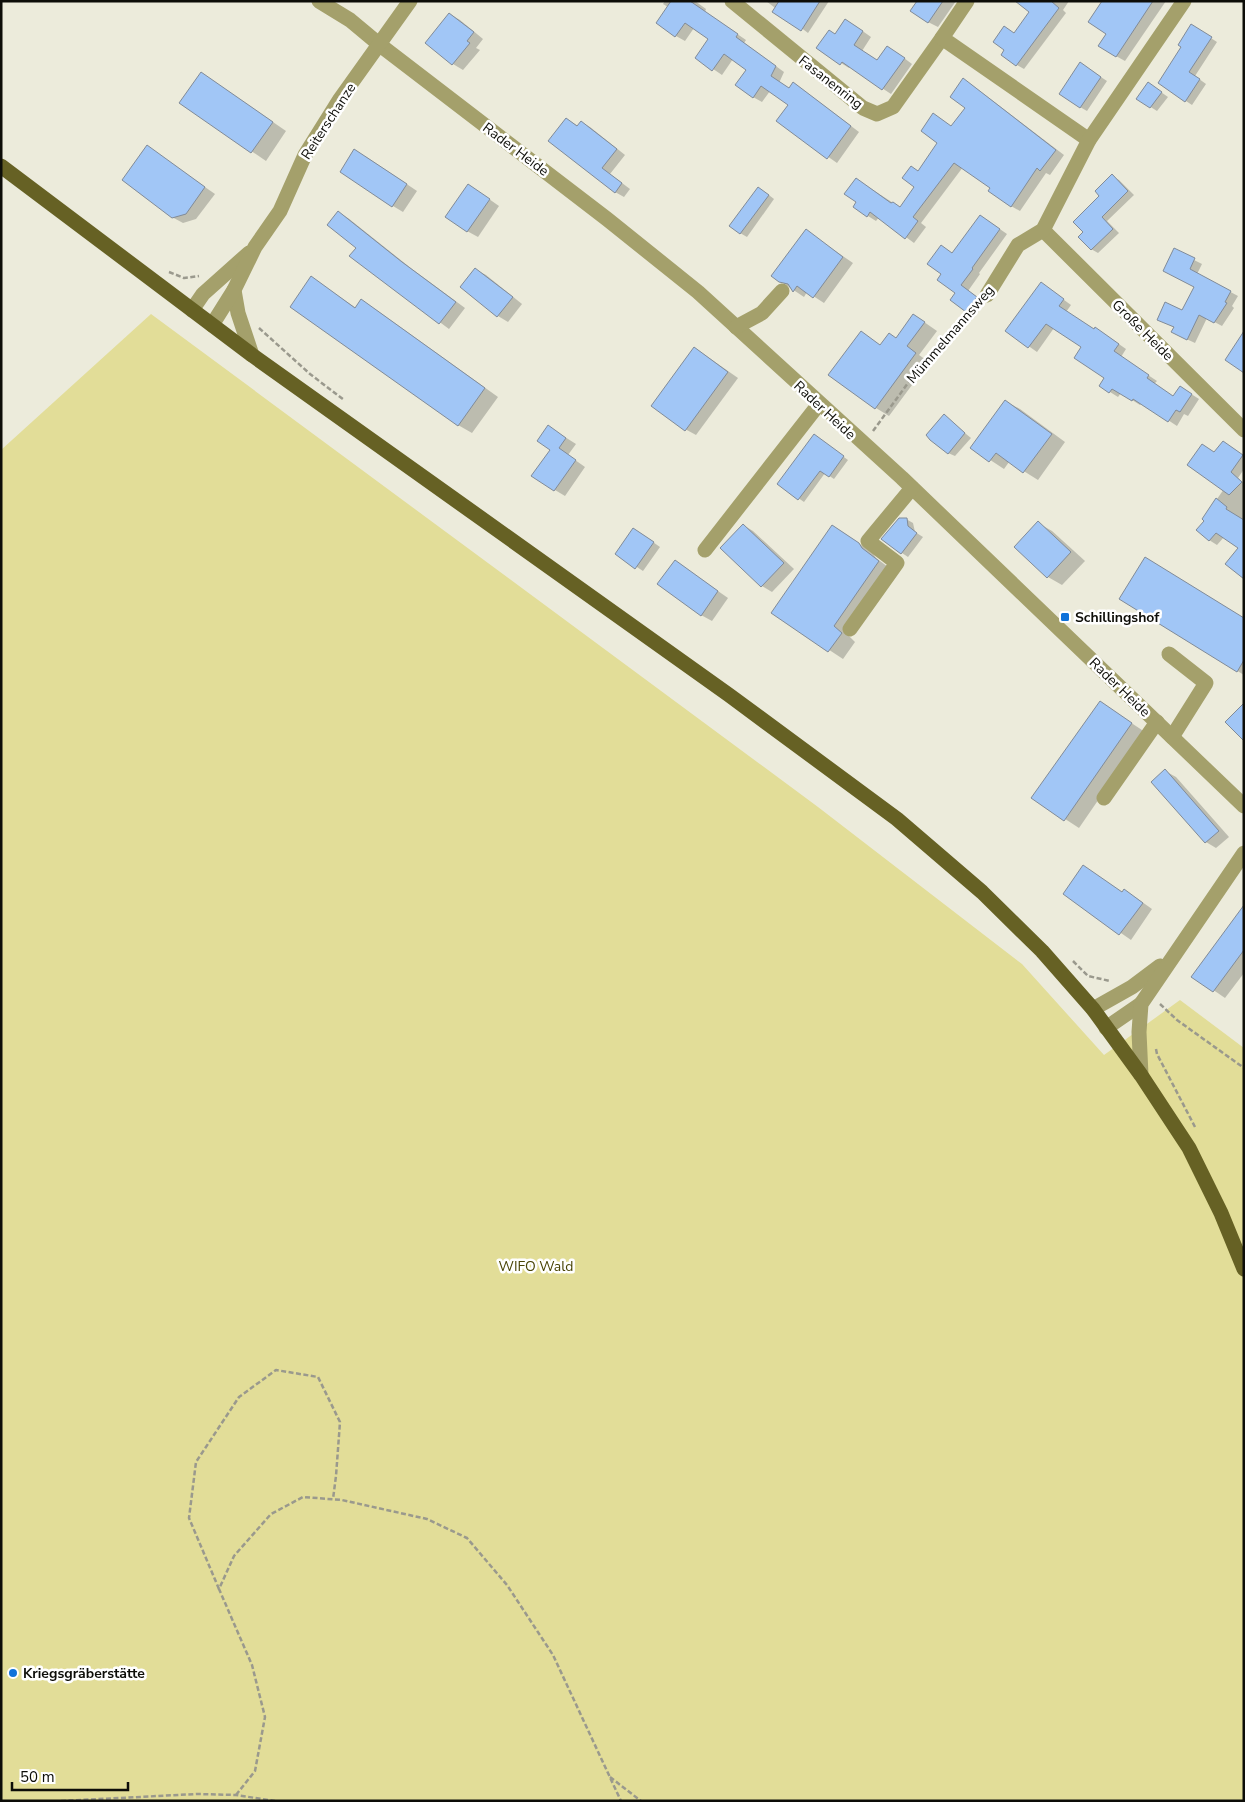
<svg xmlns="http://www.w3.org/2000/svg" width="1245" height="1802" viewBox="0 0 1245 1802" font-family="'Nunito Sans',sans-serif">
<rect width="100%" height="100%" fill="#ecebdb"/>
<polygon fill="#e2dd98" points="151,314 818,807 1022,964 1104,1055 1180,1000 1244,1048 1244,1801 1,1801 1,450"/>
<g fill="#0003">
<polygon points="665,1 695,1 706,9 705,12 746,40 744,43 784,72 779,83 789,89 793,83 802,89 859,132 837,163 777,121 789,104 770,91 762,102 753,97 747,70 733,59 722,75 697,58 710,39 694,28 685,41 676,36 668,7 663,4"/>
<polygon points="766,1 829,1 808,33"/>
<polygon points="919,1 956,1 938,27 928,22"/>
<polygon points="1017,1 1069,1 1063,10 1066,13 1024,69 1017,65 1015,34 1031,12"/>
<polygon points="1125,1 1166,1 1125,61 1116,56"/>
<polygon points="450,14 460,20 483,39 476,48 480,50 463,70 453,64 427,43"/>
<polygon points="854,25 871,37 862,51 878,61 896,52 912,64 891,94 850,67 849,68 841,63"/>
<polygon points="1197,29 1217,42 1195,76 1206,84 1192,105 1159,83"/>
<polygon points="1087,68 1107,81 1087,111 1080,107"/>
<polygon points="202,73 286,131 266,161 181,103"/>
<polygon points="972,85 1064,155 1050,175 1046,173 1020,211 1011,206 992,188 963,167 921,223 926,227 914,243 879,217 876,221 868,216 858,202 856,179 901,208 916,187 919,172 967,107"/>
<polygon points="1155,88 1168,97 1157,111 1138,99"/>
<polygon points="567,119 578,126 581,122 590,127 625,155 610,174 630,189 624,197 615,192"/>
<polygon points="147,147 215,194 196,219 183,223 172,217"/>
<polygon points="365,156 417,191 403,212 393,206"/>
<polygon points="1112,176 1119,180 1134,195 1107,221 1119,233 1098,253 1091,249 1085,232"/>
<polygon points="479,192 499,206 478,237 467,231"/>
<polygon points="765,192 774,199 747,237 740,233"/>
<polygon points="338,212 348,218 412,269 465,308 449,329 351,256 357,248"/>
<polygon points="981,216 1007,234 979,273 980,274 968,291 984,302 974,315 966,311 943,274 953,254"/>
<polygon points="806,231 853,263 824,303 807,292 804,297 780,281"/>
<polygon points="1194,260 1202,264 1197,274 1238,296 1232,306 1234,308 1222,326 1207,318 1195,343 1180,336 1175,328 1166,323 1183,311 1195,287 1172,275"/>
<polygon points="475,269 486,275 522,304 508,322 498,316 462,287"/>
<polygon points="312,278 356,308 361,301 375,309 498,397 472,433 458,425"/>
<polygon points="1049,289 1071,305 1066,312 1094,330 1103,333 1126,349 1121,357 1157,381 1154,384 1174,397 1188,392 1199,399 1188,416 1184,414 1177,426 1142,403 1140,405 1121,393 1118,397 1110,392 1101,386 1106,378 1083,347 1054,328 1037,352 1007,331"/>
<polygon points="914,315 937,331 919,355 929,362 889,416 876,408 861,333 881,346 896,339"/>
<polygon points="695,348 738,378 696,435 685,429"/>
<polygon points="1005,401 1020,409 1065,442 1038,480 1009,462 1004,469 972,448"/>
<polygon points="944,416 971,438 955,456 948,453"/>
<polygon points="549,427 576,444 568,455 585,467 565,496 555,490"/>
<polygon points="819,439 848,460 834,479 825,473 804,502 778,484"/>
<polygon points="1231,447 1244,456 1244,469 1238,478 1244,483 1244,576 1240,547 1224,537 1217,545 1209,540 1206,521 1203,519 1224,489 1215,453"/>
<polygon points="906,519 913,523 915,532 923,537 908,557 902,553"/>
<polygon points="1038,523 1052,531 1085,561 1062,585 1048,577 1016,547"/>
<polygon points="743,525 753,531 794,569 772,592 762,586 721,548"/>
<polygon points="833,526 873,553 876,558 892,570 848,635 855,642 843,659 773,613"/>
<polygon points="640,533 660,547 643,571 617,554"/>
<polygon points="675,561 728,598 712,621 701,615"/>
<polygon points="1121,598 1244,619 1244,675"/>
<polygon points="1101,703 1145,732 1079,828 1033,798"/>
<polygon points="1165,771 1176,777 1229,837 1216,848 1206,842 1153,782"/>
<polygon points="1084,867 1123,893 1135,897 1152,909 1131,940 1065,894"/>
<polygon points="1244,917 1244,973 1225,998 1193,976"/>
</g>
<g fill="#a1c6f6" stroke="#818b98">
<polygon points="671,1 690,1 738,34 736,37 776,66 771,76 789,88 793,82 851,126 827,159 776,121 788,105 761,86 753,98 735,85 746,70 724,54 712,71 695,58 708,39 685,23 675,37 656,23"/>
<polygon points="779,1 820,1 801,31 772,12"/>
<polygon points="917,1 943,1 928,23 910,11"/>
<polygon points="1015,1 1051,1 1059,8 1016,66 1001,55 1004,50 993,42 1004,26 1014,33 1029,12"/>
<polygon points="1102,1 1153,1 1116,57 1098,46 1106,34 1088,22"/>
<polygon points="449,13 474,32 467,41 470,43 452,65 425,43"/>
<polygon points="845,19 863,31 854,45 877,60 887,46 905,58 882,90 842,62 840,65 816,48 829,30 835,34"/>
<polygon points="1191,24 1212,37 1189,72 1200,79 1185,102 1158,83 1181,47 1178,45"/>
<polygon points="1080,62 1101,77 1080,108 1059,94"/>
<polygon points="201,72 273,122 251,153 179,103"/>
<polygon points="963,78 1056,150 1040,171 1037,168 1011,207 988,191 990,188 954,163 913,217 918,221 905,239 870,212 867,217 853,207 856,202 844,194 856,178 891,203 893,202 900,207 914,187 902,178 911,166 918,171 937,143 921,131 933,113 951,126 965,108 950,97"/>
<polygon points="1148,82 1162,92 1150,108 1136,99"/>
<polygon points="566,118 577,126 581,121 617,149 602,168 622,183 615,193 548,141"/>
<polygon points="147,145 205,187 186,214 172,218 122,180"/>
<polygon points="354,149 407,184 392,207 340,172"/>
<polygon points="1112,174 1128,191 1102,217 1113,229 1091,250 1078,237 1083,232 1073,222 1099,196 1095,191"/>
<polygon points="468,184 490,199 467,232 445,217"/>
<polygon points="758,187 769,195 740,234 729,226"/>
<polygon points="338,211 402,262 456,302 439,324 349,256 356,248 327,225"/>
<polygon points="980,215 1000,229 972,268 973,269 961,285 977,297 966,312 950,300 955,293 937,280 941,274 927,264 941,245 952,253"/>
<polygon points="806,229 843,257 813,298 797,286 793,292 788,284 779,282 771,276"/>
<polygon points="1174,248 1195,258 1190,269 1231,291 1225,302 1227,303 1214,323 1199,315 1187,340 1171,332 1174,327 1157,320 1165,302 1182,310 1194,287 1163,271"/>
<polygon points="475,268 513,297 497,317 460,287"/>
<polygon points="311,276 355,308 361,299 485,388 458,426 290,307"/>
<polygon points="1041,282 1064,299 1059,306 1094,329 1095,327 1119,344 1114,351 1149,375 1147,378 1173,396 1180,386 1192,394 1180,412 1176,410 1168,422 1133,399 1132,401 1112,389 1109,393 1099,386 1104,378 1074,358 1081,347 1046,324 1028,348 1005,331"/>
<polygon points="913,314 925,322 907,346 916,353 875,409 828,375 861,331 880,345 889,333 896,338"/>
<polygon points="1244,331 1244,373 1225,360"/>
<polygon points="694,347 728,372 685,431 651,406"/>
<polygon points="1005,400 1052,434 1023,473 996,453 989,462 970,448"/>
<polygon points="944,414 965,433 948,454 930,440 926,435"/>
<polygon points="548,425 566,438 559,448 576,460 554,491 531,476 550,450 537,441"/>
<polygon points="814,434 844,456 829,477 820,471 798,500 777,484"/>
<polygon points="1223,441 1243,455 1231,472 1242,482 1229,495 1187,465 1202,444 1214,452"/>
<polygon points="1216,498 1227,507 1226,509 1244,520 1244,579 1225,564 1238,548 1216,533 1209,541 1196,530 1204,521 1202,519"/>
<polygon points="899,518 907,518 908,526 917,533 901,554 881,539"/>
<polygon points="1038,521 1071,552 1047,578 1014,547"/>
<polygon points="743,524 784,563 761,587 720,548"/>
<polygon points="832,525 859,543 862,548 879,561 834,626 842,633 828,652 771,613"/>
<polygon points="633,528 654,542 635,569 615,554"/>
<polygon points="1145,557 1244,618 1244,660 1237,672 1119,599"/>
<polygon points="675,560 718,591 701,616 657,584"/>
<polygon points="1100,701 1132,723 1064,821 1031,798"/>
<polygon points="1244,703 1244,741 1225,722"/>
<polygon points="1165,769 1219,831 1205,843 1151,782"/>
<polygon points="1083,865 1122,892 1124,889 1143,903 1119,935 1063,894"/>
<polygon points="1244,905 1244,950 1213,992 1191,977"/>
</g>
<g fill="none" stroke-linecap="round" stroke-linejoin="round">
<g stroke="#9a998d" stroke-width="2.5" stroke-dasharray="5 2.5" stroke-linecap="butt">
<polyline points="169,272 184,278 199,276"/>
<polyline points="259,328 310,374 344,400"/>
<polyline points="873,431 919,368 978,305"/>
<polyline points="1073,961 1088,976 1110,981"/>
<polyline points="1160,1004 1177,1020 1244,1068"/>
<polyline points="1156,1049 1157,1054 1195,1127"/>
<polyline points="219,1589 189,1518 196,1462 239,1397 276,1370 318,1377 340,1422 336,1476 333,1499"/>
<polyline points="610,1777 641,1801"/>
<polyline points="236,1795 255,1771 265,1717 252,1665 219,1589 234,1556 271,1514 303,1497 342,1500 427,1519 467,1538 507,1585 553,1655 621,1801"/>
<polyline points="61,1801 197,1794 236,1795 275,1801"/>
</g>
<g stroke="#a4a06b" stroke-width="15">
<polyline points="319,1 350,20 380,45 607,219 698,292 902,478 1244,806"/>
<polyline points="732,1 863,108 877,114 893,107 942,38"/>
<polyline points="967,1 942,38 1089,140"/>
<polyline points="1043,230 1244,430"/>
<polyline points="234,290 238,313 252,355"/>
<polyline points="987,295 1018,245 1043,230 1089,140 1184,1"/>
<polyline points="192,310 203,294 249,253"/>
<polyline points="212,325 234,290 255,247 280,211 305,155 340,99 410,1"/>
<polyline points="736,327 762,313 782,291"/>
<polyline points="705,550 819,404"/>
<polyline points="850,629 897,563 868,541 912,488"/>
<polyline points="1169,654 1206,683 1172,737"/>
<polyline points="1104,798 1157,722"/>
<polyline points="1093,1009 1132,987 1160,966"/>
<polyline points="1106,1028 1141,1004"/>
<polyline points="1141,1075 1139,1032 1141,1004 1244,853"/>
</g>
<polyline stroke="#666124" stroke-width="15" points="1,166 252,355 729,695 897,819 982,892 1042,951 1093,1009 1141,1075 1189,1148 1221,1213 1244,1269"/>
</g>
<g fill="#0f72da" stroke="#fff" stroke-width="2">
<rect x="1060" y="612" width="10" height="10" rx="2.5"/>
<circle cx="13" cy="1673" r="5"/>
</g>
<g text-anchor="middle" stroke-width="5" stroke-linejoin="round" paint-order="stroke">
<g font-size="14" fill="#0d0d08" stroke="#fff">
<text transform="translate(831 82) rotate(38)" y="5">Fasanenring</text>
<text transform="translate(328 121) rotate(-57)" y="5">Reiterschanze</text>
<text transform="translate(516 149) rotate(37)" y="5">Rader Heide</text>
<text transform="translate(1143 330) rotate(45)" y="5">Große Heide</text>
<text transform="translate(950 334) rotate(-49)" y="5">Mümmelmannsweg</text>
<text transform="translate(825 410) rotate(43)" y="5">Rader Heide</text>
<text transform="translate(1120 687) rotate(44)" y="5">Rader Heide</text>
</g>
<g font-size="14" font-weight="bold" fill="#0d0d08" stroke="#fff" text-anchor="start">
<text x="1075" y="622">Schillingshof</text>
<text x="23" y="1678">Kriegsgräberstätte</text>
</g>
<g font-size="14" fill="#494404" stroke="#fff">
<text x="536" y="1271">WIFO Wald</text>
</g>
</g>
<rect width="1245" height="1802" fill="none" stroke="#0d0d08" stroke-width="5"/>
<path d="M12 1782v8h116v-8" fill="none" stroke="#0d0d08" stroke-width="2.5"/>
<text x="20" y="1782" font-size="15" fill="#0d0d08" stroke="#ffffff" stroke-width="4" paint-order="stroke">50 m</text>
</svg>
